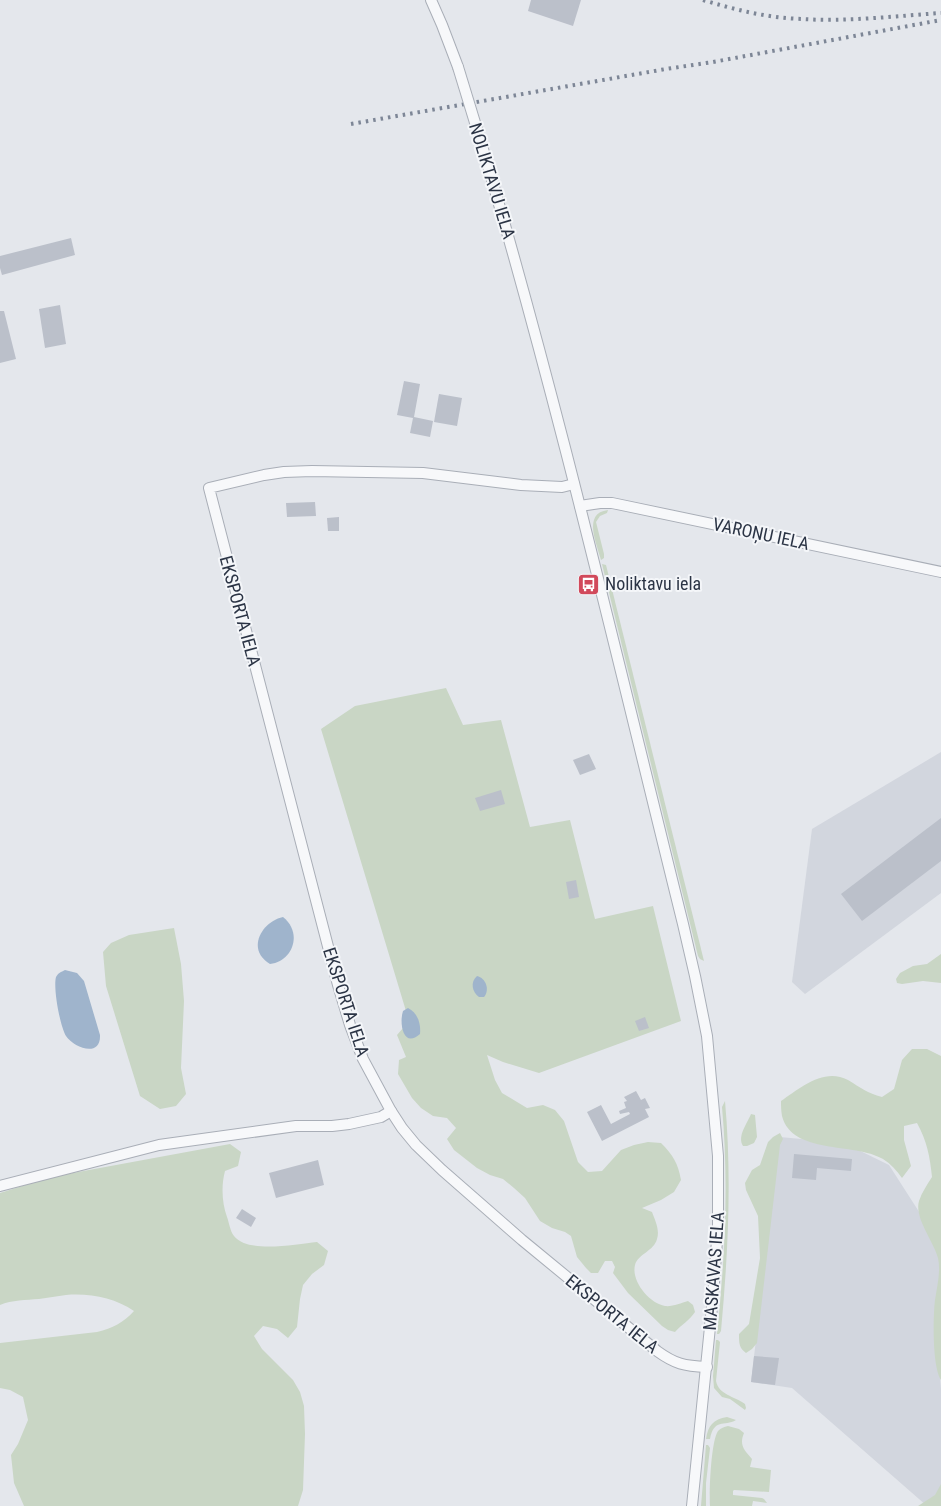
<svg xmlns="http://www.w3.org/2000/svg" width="941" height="1506" viewBox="0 0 941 1506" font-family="'Roboto Condensed',sans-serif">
<rect width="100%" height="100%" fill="#e4e7ec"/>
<g fill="#d2d6de">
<polygon points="941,752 941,893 805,994 792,982 812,829"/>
<polygon points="780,1137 844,1143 889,1165 941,1246 941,1361 939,1362 941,1389 941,1506 927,1506 792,1388 751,1382"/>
</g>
<g fill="#c9d6c5">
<path d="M608,510L607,513L600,516L596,522L604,554V558L601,560C597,544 582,513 608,510Z"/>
<polygon points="602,564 606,565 704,961 700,959 698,956"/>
<path d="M446,688L463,725L501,720L530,827L570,820L595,919L653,906L681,1021L539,1073L503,1062L487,1055L495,1080L502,1093L527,1108L543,1105L555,1110L564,1121L578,1162L588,1172L602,1171L621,1150L634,1145L648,1142L661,1143C673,1155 678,1163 681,1180L674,1192L661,1200L642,1208L652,1212C655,1220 660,1230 657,1239C654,1251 638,1254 635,1265C631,1281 649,1303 665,1306C672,1307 681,1303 688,1301L693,1305L695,1312C690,1320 681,1325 675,1332L668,1330L662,1326L628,1293L613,1273L615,1267L612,1261H605L598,1273H591L586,1268L577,1257L571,1236L565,1232L552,1228L540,1221L525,1198L514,1188L503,1179L490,1175L477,1168L454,1150L447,1139L456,1128L447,1118L433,1116L421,1108L412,1098L398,1074L399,1060L406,1057L397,1035L409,1021L321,729L355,706Z"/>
<polygon points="174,928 181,964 184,1001 181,1068 186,1094 176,1106 160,1109 140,1096 106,986 103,952 111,943 129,935"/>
<polygon points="941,954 941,983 923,981 902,984 897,983 896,979 900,973 913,966 927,964"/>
<path d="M912,1049H927L941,1056V1380C932,1366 933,1317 935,1300C937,1287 941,1271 938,1258C934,1242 914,1218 919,1201C922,1192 927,1185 932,1177C930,1157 927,1141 917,1123L904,1126V1140L911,1166L902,1178C897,1171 891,1164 883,1159C854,1142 792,1155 782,1116C781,1111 781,1105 781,1101C800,1088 824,1067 848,1080C861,1088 867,1093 882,1097L894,1089L902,1060Z"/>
<path d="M725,1101C732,1178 728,1255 721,1331L719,1334H717C725,1259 729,1183 722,1107Z"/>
<path d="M751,1114L755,1115L757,1137L754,1143L747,1146H743C737,1136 747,1124 751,1114Z"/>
<path d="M780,1133L783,1139L780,1145L757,1343L752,1349L746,1353C739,1348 739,1343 739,1334L749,1324L760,1258L758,1216L746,1190L745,1183L752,1170L760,1165L768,1142L773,1137Z"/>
<path d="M230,1144L241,1152L238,1166L225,1171C221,1186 222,1203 227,1217C229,1222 230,1231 234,1236C248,1254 296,1244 317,1242L328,1251L324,1265L312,1274L303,1285L300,1299L297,1327L288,1338L277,1329L263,1326L254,1336L262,1349L293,1380L300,1392L304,1406L305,1434L303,1490L298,1506H24L14,1483L11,1455L18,1444L28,1420L23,1397L10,1390L0,1388V1343L97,1332C113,1328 123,1323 134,1311C115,1298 90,1293 66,1295C57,1296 48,1298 39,1299C26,1300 12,1300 0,1305V1193L51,1177Z"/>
<path d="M716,1340H718L720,1342L716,1381C719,1395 734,1396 745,1404L746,1408L745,1410L730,1399L722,1397L714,1388L713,1376Z"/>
<path d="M727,1417L736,1420C724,1427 714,1418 710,1439H706C708,1426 713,1419 727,1417Z"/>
<path d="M728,1426L739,1429L744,1433C739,1445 744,1450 752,1459L750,1467L771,1470L769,1492L734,1490L733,1491V1495L762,1498L764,1499L767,1503L753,1501L752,1506H710C709,1492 711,1441 718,1431C721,1428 724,1427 728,1426Z"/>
<polygon points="706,1445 708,1445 710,1448 706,1483 706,1506 701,1506"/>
<polygon points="941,1484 941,1506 918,1506 935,1495"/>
</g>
<g fill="#9fb4cc">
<path d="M283,917C303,933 293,961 270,964C246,950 261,922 283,917Z"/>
<path d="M65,970L77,973L84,981L100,1035C101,1058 74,1048 66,1036C60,1026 53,988 56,977C58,973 61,972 65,970Z"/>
<path d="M477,976C486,978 490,990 484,997H479C472,992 470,982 477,976Z"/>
<path d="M408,1008C418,1013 421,1024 420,1034C403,1049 399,1023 403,1011Z"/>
</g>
<g fill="#bbc0ca">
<polygon points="531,0 581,0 573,26 528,11"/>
<polygon points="71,238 75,255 2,275 0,268 0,256"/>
<polygon points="60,305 66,344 45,348 39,309"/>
<polygon points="0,311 4,311 16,359 0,363"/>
<polygon points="404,381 420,384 414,417 433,421 430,437 410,433 413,418 397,415"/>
<polygon points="439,394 462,398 457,426 434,422"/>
<polygon points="315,502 316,516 287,517 286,503"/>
<polygon points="339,517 339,531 328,531 327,518"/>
<polygon points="589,754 596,769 580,775 573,760"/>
<polygon points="501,790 505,804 480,811 475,798"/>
<polygon points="941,818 941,861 862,921 841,894"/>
<polygon points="576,880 579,897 569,899 566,882"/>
<polygon points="645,1017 649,1028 639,1031 635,1021"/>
<polygon points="636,1091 641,1100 645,1098 650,1108 645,1109 649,1117 602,1141 587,1112 601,1105 611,1124 630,1114 629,1112 620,1114 619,1111 626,1108 624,1102 627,1101 624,1097"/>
<polygon points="794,1154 852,1159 851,1171 817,1168 816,1180 792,1178"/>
<polygon points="318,1160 324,1185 276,1198 269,1173"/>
<polygon points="242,1209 256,1218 251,1227 236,1218"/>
<polygon points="754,1356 779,1358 775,1385 751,1382"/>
</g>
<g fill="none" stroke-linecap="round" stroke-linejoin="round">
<defs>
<g id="minor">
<polyline points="431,0 442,25 458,67"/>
<path d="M480,139C557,398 618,662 683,924L695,976L707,1036L718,1156V1226L713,1297L692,1506"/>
<path d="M574,484L562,487L521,485L423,473L312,471L284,472L264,475L209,488L338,985L350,1025L363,1059L391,1111L402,1128L416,1145L442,1170L522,1240L657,1351C675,1364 684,1366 707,1367"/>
<polyline points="580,506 600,503 612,503 941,572"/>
<polyline points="0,1186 159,1145 296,1126 332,1126 349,1124 381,1117 391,1111"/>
</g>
</defs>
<use href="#minor" stroke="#a9aeb7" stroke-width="12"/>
<use href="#minor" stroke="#f7f8fa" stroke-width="10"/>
<g stroke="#7d8696" stroke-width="4" stroke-dasharray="2.5 5" stroke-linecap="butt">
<path d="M703,0C736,10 768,18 802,19C846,22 896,16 941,13"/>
<polyline points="351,124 666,69 713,62 941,20"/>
</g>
<defs>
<polyline id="minor-bridge" points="458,67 480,139"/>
</defs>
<use href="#minor-bridge" stroke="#a9aeb7" stroke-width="12" stroke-linecap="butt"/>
<use href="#minor-bridge" stroke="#f7f8fa" stroke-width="10"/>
</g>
<defs>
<symbol id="bus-square" viewBox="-11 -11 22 22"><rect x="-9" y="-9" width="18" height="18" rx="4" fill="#d1495b" stroke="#f4f6f9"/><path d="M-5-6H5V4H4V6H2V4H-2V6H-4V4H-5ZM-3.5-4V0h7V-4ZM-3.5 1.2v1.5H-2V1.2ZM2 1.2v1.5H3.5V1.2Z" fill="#fff"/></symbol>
</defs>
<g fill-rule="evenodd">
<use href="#bus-square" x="576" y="572" width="25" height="25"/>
</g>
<g text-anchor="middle" stroke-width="4" stroke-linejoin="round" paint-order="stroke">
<g font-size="18" fill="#2b3445" stroke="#f4f6f9">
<text transform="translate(492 181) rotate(73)" y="6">NOLIKTAVU IELA</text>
<text transform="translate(761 534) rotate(12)" y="6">VAROŅU IELA</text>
<text transform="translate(240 611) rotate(75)" y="6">EKSPORTA IELA</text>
<text transform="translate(346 1002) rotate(72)" y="6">EKSPORTA IELA</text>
<text transform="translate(714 1271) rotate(-86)" y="6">MASKAVAS IELA</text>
<text transform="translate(612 1314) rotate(39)" y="6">EKSPORTA IELA</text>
</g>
<g font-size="18" fill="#2b3445" stroke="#f4f6f9" text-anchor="start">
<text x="605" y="590">Noliktavu iela</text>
</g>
</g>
</svg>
